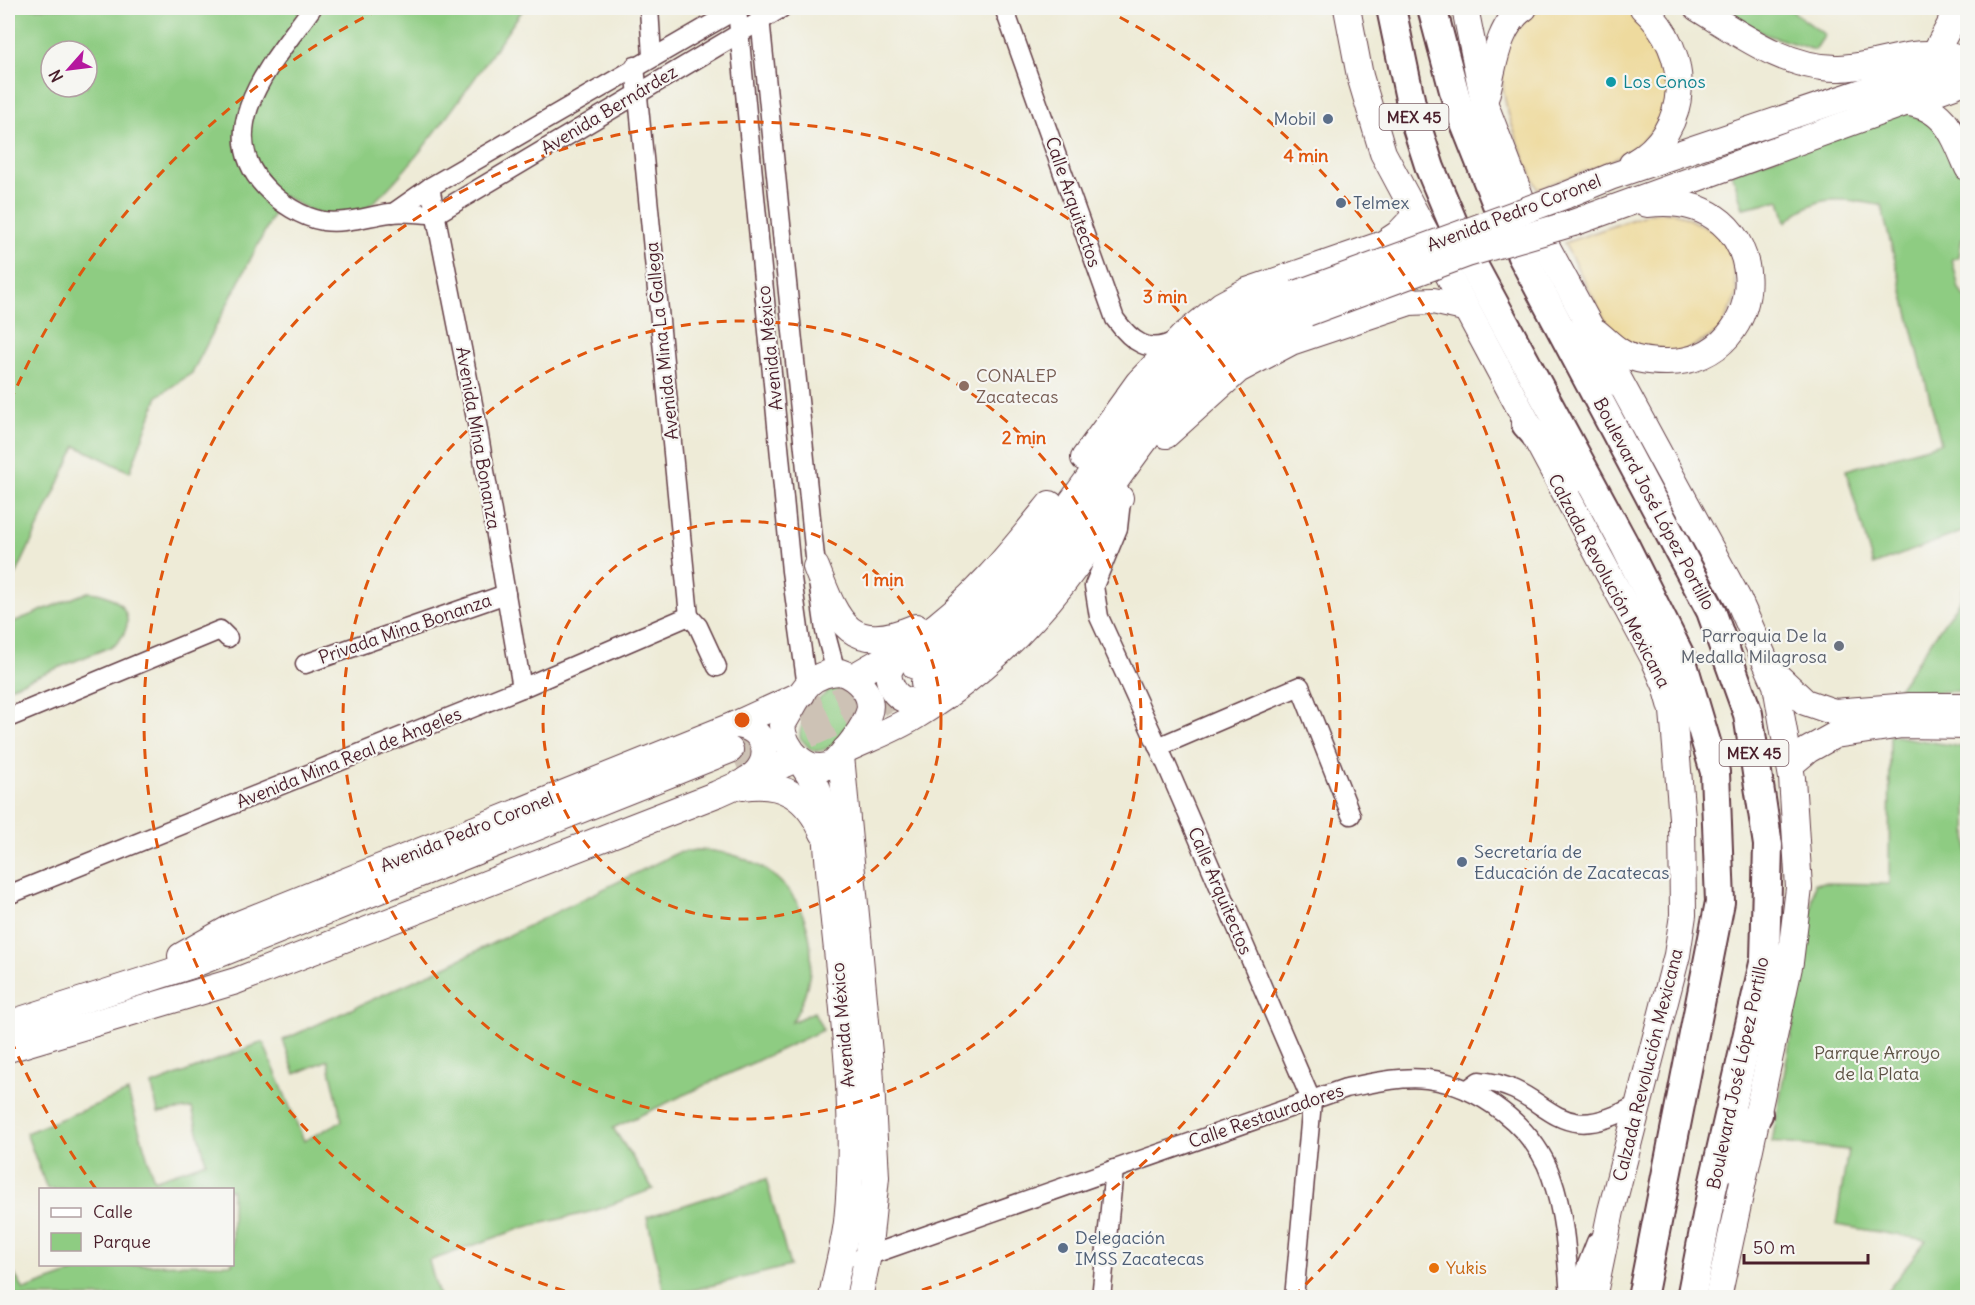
<svg xmlns="http://www.w3.org/2000/svg" width="1975" height="1305" viewBox="0 0 1975 1305" font-family="Delius,sans-serif">
<rect width="100%" height="100%" fill="#f6f6f2"/>
<filter id="ink" filterUnits="userSpaceOnUse"><feTurbulence type="fractalNoise" baseFrequency=".0167" numOctaves="2"/><feDisplacementMap in="SourceGraphic" scale="12" xChannelSelector="R" yChannelSelector="G"/><feConvolveMatrix kernelMatrix="1 2 1 2 8 2 1 2 1" color-interpolation-filters="sRGB"/></filter>
<filter id="wash" filterUnits="userSpaceOnUse"><feTurbulence type="fractalNoise" baseFrequency=".008" numOctaves="4" result="noise"/><feDisplacementMap in="SourceGraphic" scale="24" xChannelSelector="R" yChannelSelector="G"/><feGaussianBlur stdDeviation="1.35" result="paint"/><feColorMatrix in="noise" values="0 0 0 0 0 0 0 0 0 0 0 0 0 0 0 0 0 1.4 0 .05"/><feComposite in="paint" operator="in"/></filter>
<g filter="url(#wash)">
<rect width="100%" height="100%" fill="#eeebd7"/>
<g fill="#8ecc82" stroke="#6c7656" stroke-width="1.5" fill-rule="evenodd">
<path d="M8,8H524C496,47 388,212 347,218C324,222 302,205 283,196L192,373L158,396L130,472L76,446L16,575L8,583ZM51,51H87V87H51Z"/>
<polygon points="1722,8 1788,8 1825,35 1815,50 1764,34"/>
<path d="M1902,111L1940,127L1967,184V237L1962,238L1959,257L1952,259L1959,289L1967,299V530L1873,565L1846,470L1941,443L1881,205C1839,199 1820,192 1786,222L1780,200L1743,208L1732,173Z"/>
<polygon points="1967,563 1967,691 1895,693 1962,597"/>
<path d="M88,592C120,593 142,619 115,645L8,688V624Z"/>
<path d="M842,685L858,697C856,717 835,757 811,750L800,738C797,721 824,687 842,685Z"/>
<polygon points="1890,735 1967,748 1968,970 1963,1020 1968,1026 1967,1297 1883,1297 1926,1240 1836,1225 1848,1150 1772,1142 1795,1014 1815,883 1889,884"/>
<path d="M696,850C793,851 840,939 792,1022L814,1012L823,1030L613,1128L653,1189L594,1211L522,1228L429,1261L439,1297H8V1264L24,1290L75,1272L73,1265L232,1264V1190L47,1189L26,1133L128,1092L154,1180L206,1162L192,1108L158,1113L152,1085L263,1042L304,1141L342,1121L328,1060L295,1074L283,1040L442,968L677,853Z"/>
<polygon points="766,1179 790,1266 665,1297 647,1217"/>
</g>
<g fill="#eeda9e" stroke="#9c7c64" stroke-width="1.5">
<path d="M1541,8H1630C1651,18 1657,39 1663,60C1665,68 1670,78 1670,86C1668,152 1585,170 1537,189C1514,129 1470,53 1541,8Z"/>
<polygon points="1675,212 1718,234 1731,254 1737,294 1720,331 1680,354 1636,348 1617,336 1604,318 1564,243 1651,213"/>
</g>
</g>
<g filter="url(#ink)">
<g fill="none" stroke-linecap="round" stroke-linejoin="round">
<g stroke="#cdc2b5" stroke-width="26" stroke-dasharray="26 13" stroke-linecap="butt">
<polyline points="730,750 909,668"/>
<polyline points="737,767 924,683"/>
</g>
<defs>
<g id="street">
<path d="M312,8C277,58 209,127 265,187C280,203 301,217 323,221C346,224 368,216 390,213C405,211 421,214 436,214L782,8"/>
<polyline points="649,8 652,56"/>
<polyline points="759,8 816,567 825,631 836,672"/>
<path d="M1004,8L1115,319C1131,341 1149,356 1176,340"/>
<polyline points="737,9 791,571 807,687"/>
<polyline points="635,66 689,616"/>
<polyline points="430,187 477,424 522,688"/>
<polyline points="393,213 430,187 739,8"/>
<polyline points="1121,501 1118,528 1094,586 1099,617 1167,766 1312,1102 1294,1298"/>
<polyline points="689,616 698,626 717,667"/>
<polyline points="305,664 506,594"/>
<polyline points="8,718 220,630 228,638"/>
<polyline points="1158,747 1300,686 1351,815"/>
<polyline points="8,895 522,688 689,616"/>
<path d="M1467,1090L1479,1081C1552,1086 1550,1155 1638,1104"/>
<path d="M859,1259L1346,1088C1372,1083 1400,1076 1427,1079C1479,1085 1534,1127 1551,1176C1565,1215 1567,1256 1570,1298"/>
<polyline points="1101,1298 1114,1169"/>
<polyline points="1574,1298 1596,1242"/>
</g>
<g id="secondary">
<polyline points="1347,8 1360,76 1383,153 1653,657 1666,686 1673,711 1682,818 1683,915 1677,955 1611,1211 1593,1298"/>
<polyline points="1465,8 1484,102 1522,201 1738,599 1776,685 1792,778 1799,888 1790,962 1718,1298"/>
<path d="M1697,8C1740,34 1786,69 1839,68C1881,67 1915,45 1957,58"/>
<polyline points="1929,64 1950,25 1954,8"/>
<path d="M1486,96C1494,67 1497,26 1524,8"/>
<path d="M1902,102C1944,105 1953,133 1968,168"/>
<path d="M1632,164C1693,130 1692,52 1643,8"/>
<polyline points="1564,196 1610,177 1918,73 1963,60 1968,62"/>
<polyline points="1573,223 1968,80"/>
<path d="M1596,332C1604,338 1612,347 1621,352C1633,360 1651,362 1665,362C1777,364 1779,188 1647,204"/>
<polyline points="1166,435 1238,370 1291,342 1410,302 1433,301 1464,308"/>
<polyline points="1084,458 1138,383 1183,336 1221,305 1247,291 1383,244 1398,234 1415,216"/>
<path d="M816,567C838,623 849,655 916,627"/>
<path d="M905,650L896,657L888,673C891,702 913,707 938,698"/>
<polyline points="915,666 976,621 1020,573 1110,449 1155,394 1201,348 1249,315 1296,294"/>
<polyline points="1770,669 1805,702 1834,712 1910,706 1968,706"/>
<path d="M840,672C857,677 876,696 868,715C862,731 846,750 834,763C809,778 783,749 782,725C799,698 805,673 840,672Z"/>
<path d="M853,677C875,664 899,651 921,637C972,602 1012,551 1050,504"/>
<path d="M924,683C979,648 1023,604 1063,553C1113,489 1154,416 1216,362C1242,339 1275,326 1307,313"/>
<path d="M734,725C768,726 776,764 746,780"/>
<path d="M845,750C868,739 894,730 916,716C1002,663 1070,586 1120,498"/>
<polyline points="841,756 870,1064 876,1177 868,1255 859,1298"/>
<polyline points="1790,765 1808,750 1835,735 1902,725 1968,726"/>
<path d="M743,787C783,781 807,797 823,833"/>
<polyline points="181,956 234,926 734,725 802,694"/>
<polyline points="8,1024 192,965 730,750"/>
<path d="M8,1049L236,981L717,794L798,758L817,787L825,814C832,949 861,1086 847,1222C844,1247 836,1272 832,1298"/>
</g>
<g id="primary">
<polyline points="1391,8 1414,118 1430,168 1453,223"/>
<polyline points="1432,8 1458,106 1499,209"/>
<polyline points="1521,254 1711,611 1748,714 1768,845 1765,959 1712,1190 1691,1298"/>
<polyline points="1473,265 1624,544 1681,658 1715,772 1720,902 1642,1298"/>
<polyline points="1586,324 1604,383"/>
<polyline points="1526,424 1575,478"/>
<polyline points="1725,1167 1758,1114"/>
</g>
</defs>
<use href="#street" stroke="#633e45" stroke-width="21"/>
<use href="#secondary" stroke="#633e45" stroke-width="28"/>
<use href="#primary" stroke="#633e45" stroke-width="32"/>
<use href="#street" stroke="#fff" stroke-width="18"/>
<use href="#secondary" stroke="#fff" stroke-width="26"/>
<use href="#primary" stroke="#fff" stroke-width="28"/>
<defs>
<g id="secondary-bridge">
<polyline points="1296,294 1564,196"/>
<polyline points="1307,313 1467,254 1573,223"/>
</g>
</defs>
<use href="#secondary-bridge" stroke="#633e45" stroke-width="28" stroke-linecap="butt"/>
<use href="#secondary-bridge" stroke="#fff" stroke-width="26"/>
</g>
</g>
<g fill="none" stroke="#e0560e" stroke-width="3" stroke-dasharray="10 8">
<circle cx="742" cy="720" r="199"/>
<circle cx="742" cy="720" r="399"/>
<path d="M582 1296A598 598 0 1 1 902 1296"/>
<path d="M96 1189A798 798 0 0 1 10 1038M10 402A798 798 0 0 1 380 9M1104 9A798 798 0 0 1 1296 1294"/>
</g>
<circle fill="#0f9aa8" stroke="#f6f6f2" stroke-width="2" cx="1611" cy="82" r="6"/>
<g fill="#5c6f8a" stroke="#f6f6f2" stroke-width="2">
<circle cx="1328" cy="119" r="6"/>
<circle cx="1341" cy="203" r="6"/>
<circle cx="1462" cy="862" r="6"/>
<circle cx="1063" cy="1248" r="6"/>
</g>
<circle fill="#8d6e63" stroke="#f6f6f2" stroke-width="2" cx="964" cy="386" r="6"/>
<circle fill="#6b7280" stroke="#f6f6f2" stroke-width="2" cx="1839" cy="646" r="6"/>
<circle fill="#e8710a" stroke="#f6f6f2" stroke-width="2" cx="1434" cy="1268" r="6"/>
<g text-anchor="middle" stroke-width="4.5" stroke-linejoin="round" paint-order="stroke">
<g fill="#f6f6f2" stroke="#7e6067" stroke-width="1.5">
<rect x="1379.5" y="104" width="69" height="26" rx="4.5"/>
<rect x="1719.5" y="740" width="69" height="26" rx="4.5"/>
</g>
<g font-size="16" font-weight="bold" fill="#4a1f2b">
<text x="1414" y="123">MEX 45</text>
<text x="1754" y="759">MEX 45</text>
</g>
<g font-size="18" fill="#0d838f" stroke="#f6f6f2" text-anchor="start">
<text x="1623" y="88">Los Conos</text>
</g>
<g font-size="18" fill="#4a1f2b" stroke="#f6f6f2">
<text transform="translate(609 110) rotate(-31)" y="6">Avenida Bernárdez</text>
<text transform="translate(1073 202) rotate(71)" y="6">Calle Arquitectos</text>
<text transform="translate(1514 213) rotate(-21)" y="6">Avenida Pedro Coronel</text>
<text transform="translate(662 341) rotate(-96)" y="6">Avenida Mina La Gallega</text>
<text transform="translate(770 348) rotate(-96)" y="6">Avenida México</text>
<text transform="translate(478 438) rotate(80)" y="6">Avenida Mina Bonanza</text>
<text transform="translate(1654 504) rotate(62)" y="6">Boulevard José López Portillo</text>
<text transform="translate(1609 581) rotate(62)" y="6">Calzada Revolución Mexicana</text>
<text transform="translate(405 629) rotate(-19)" y="6">Privada Mina Bonanza</text>
<text transform="translate(349 758) rotate(-22)" y="6">Avenida Mina Real de Ángeles</text>
<text transform="translate(467 832) rotate(-22)" y="6">Avenida Pedro Coronel</text>
<text transform="translate(1220 891) rotate(67)" y="6">Calle Arquitectos</text>
<text transform="translate(843 1025) rotate(-95)" y="6">Avenida México</text>
<text transform="translate(1648 1065) rotate(-76)" y="6">Calzada Revolución Mexicana</text>
<text transform="translate(1738 1073) rotate(-78)" y="6">Boulevard José López Portillo</text>
<text transform="translate(1266 1116) rotate(-19)" y="6">Calle Restauradores</text>
</g>
<g font-size="18" fill="#4e5e75" stroke="#f6f6f2" text-anchor="start">
<text x="1316" y="125" text-anchor="end">Mobil</text>
<text x="1353" y="209">Telmex</text>
<text x="1474" y="858">Secretaría de<tspan x="1474" dy="21">Educación de Zacatecas</tspan></text>
<text x="1075" y="1244">Delegación<tspan x="1075" dy="21">IMSS Zacatecas</tspan></text>
</g>
<g font-size="18" fill="#785e54" stroke="#f6f6f2" text-anchor="start">
<text x="976" y="382">CONALEP<tspan x="976" dy="21">Zacatecas</tspan></text>
</g>
<g font-size="18" fill="#5b616d" stroke="#f6f6f2" text-anchor="end">
<text x="1827" y="642">Parroquia De la<tspan x="1827" dy="21">Medalla Milagrosa</tspan></text>
</g>
<g font-size="18" fill="#5e5345" stroke="#f6f6f2">
<text x="1877" y="1059">Parrque Arroyo<tspan x="1877" dy="21">de la Plata</tspan></text>
</g>
<g font-size="18" fill="#c56008" stroke="#f6f6f2" text-anchor="start">
<text x="1446" y="1274">Yukis</text>
</g>
</g>
<circle cx="742" cy="720" r="9" fill="#e0560e" stroke="#f6f6f2" stroke-width="3"/>
<g font-size="18" text-anchor="middle" font-weight="bold" fill="#e0560e" stroke="#f6f6f2" stroke-width="4.5" stroke-linejoin="round" paint-order="stroke">
<text x="1306" y="162">4 min</text>
<text x="1165" y="303">3 min</text>
<text x="1024" y="444">2 min</text>
<text x="883" y="586">1 min</text>
</g>
<rect width="1975" height="1305" fill="none" stroke="#f6f6f2" stroke-width="30"/>
<rect x="39" y="1188" width="195" height="78" fill="#f6f6f2" stroke="#b1a0a2" stroke-width="1.5"/>
<rect x="51" y="1208" width="30" height="9" fill="#ffffff" stroke="#b1a0a2" stroke-width="1.5"/>
<text x="93" y="1218" font-size="18" fill="#4a1f2b">Calle</text>
<rect x="51" y="1233" width="30" height="18" fill="#8ecc82" stroke="#b1a0a2" stroke-width="1.5"/>
<text x="93" y="1248" font-size="18" fill="#4a1f2b">Parque</text>
<g transform="translate(69 69) rotate(242)"><circle r="28" fill="#f6f6f2" stroke="#b1a0a2" stroke-width="1.5"/>
<path d="M0-4.5L10 22L0 15L-10 22Z" fill="#b5179e"/>
<text y="-9" font-size="16" font-weight="bold" text-anchor="middle" fill="#4a1f2b">N</text>
</g>
<path d="M1744 1254v9h124v-9" fill="none" stroke="#4a1f2b" stroke-width="3"/>
<text x="1753" y="1254" font-size="18" fill="#4a1f2b" stroke="#f6f6f2" stroke-width="4.5" paint-order="stroke">50 m</text>
</svg>
